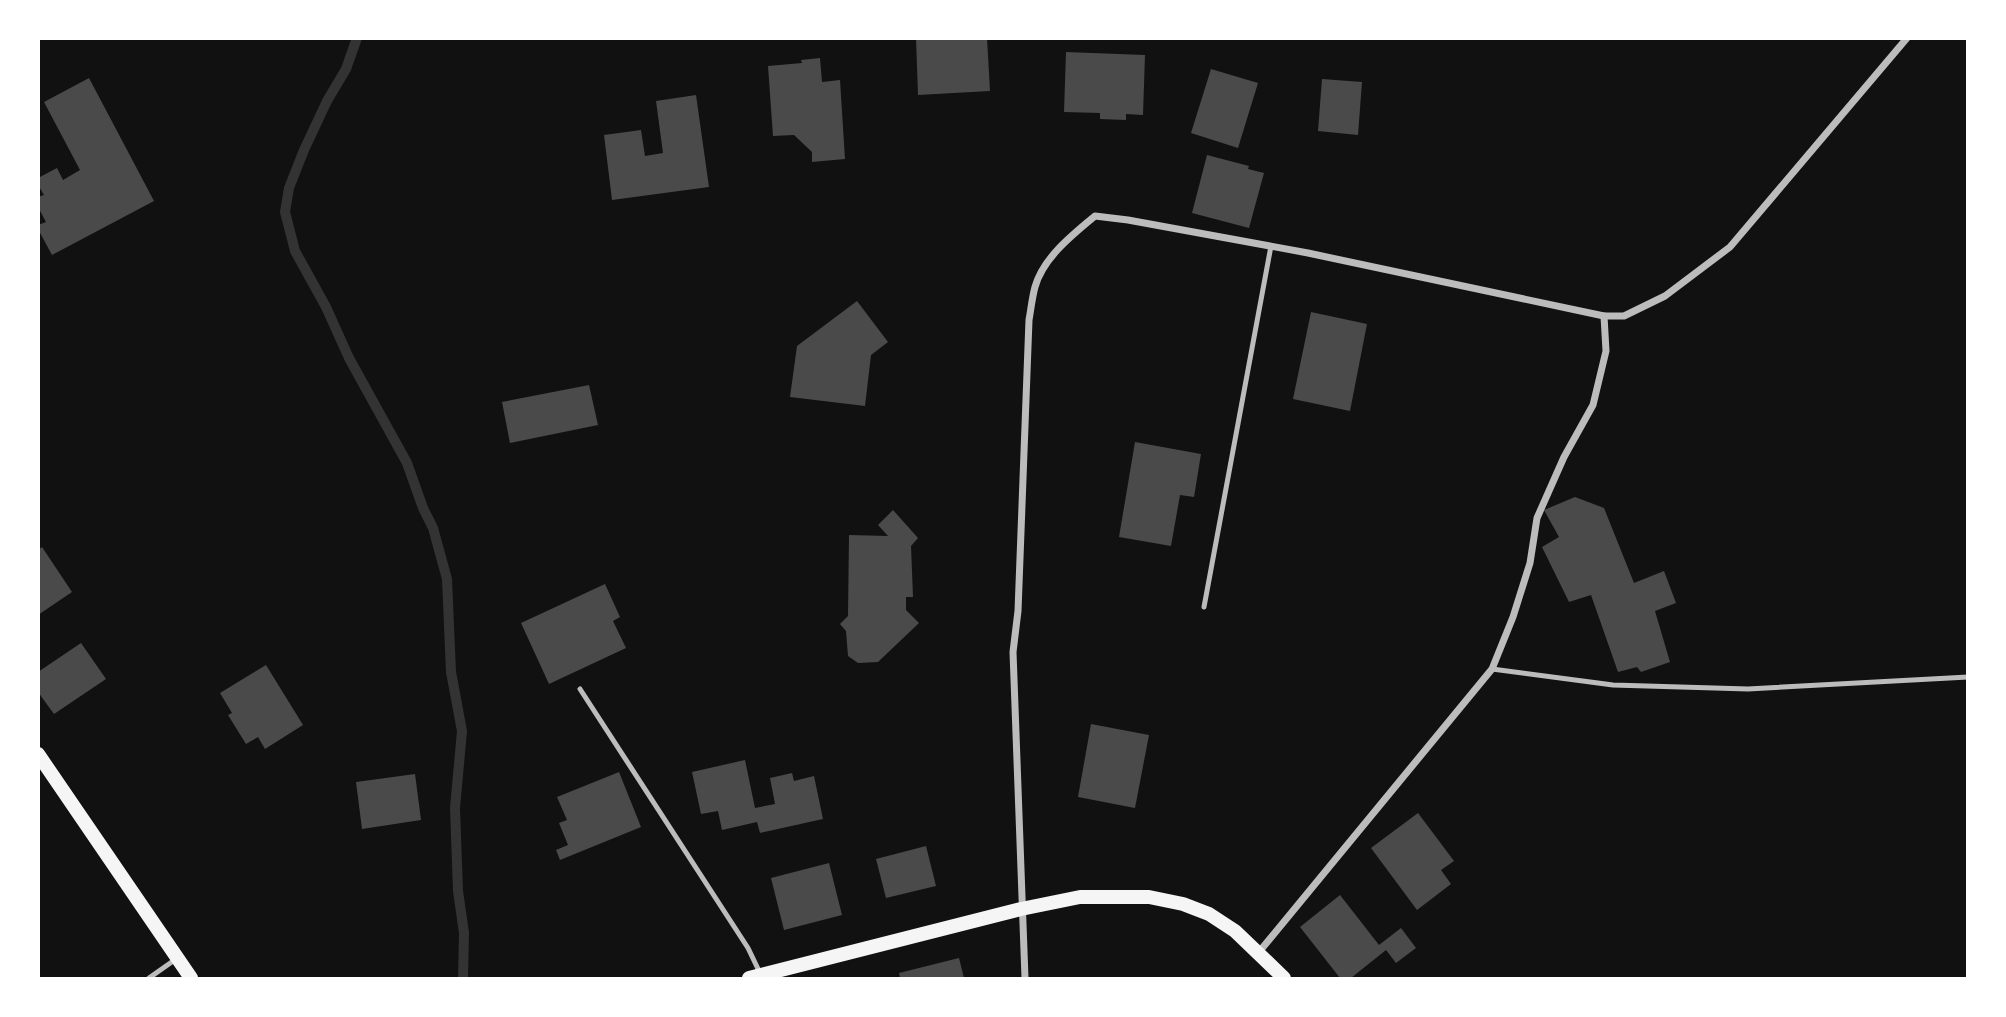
<svg xmlns="http://www.w3.org/2000/svg" width="2006" height="1017" viewBox="0 0 2006 1017" font-family="Barlow,sans-serif">
<rect width="100%" height="100%" fill="#111"/>
<g fill="none" stroke-linecap="round" stroke-linejoin="round">
<polyline stroke="#333" stroke-width="10" points="357,38 346,69 327,101 304,150 289,188 285,212 295,251 326,307 349,358 407,463 423,508 433,528 447,579 451,672 462,731 455,808 458,891 464,933 463,978"/>
</g>
<g fill="#4a4a4a">
<polygon points="916,38 987,38 990,91 918,95"/>
<polygon points="1066,52 1145,55 1143,115 1126,114 1126,120 1100,119 1100,113 1064,112"/>
<polygon points="820,58 822,82 840,80 845,159 812,162 812,152 794,135 773,136 768,66 802,63 801,60"/>
<polygon points="1211,69 1258,83 1238,148 1191,133"/>
<polygon points="89,78 154,201 52,255 38,229 38,225 46,222 38,207 38,197 44,195 38,185 38,178 57,168 63,180 80,170 44,102"/>
<polygon points="1322,79 1362,82 1358,135 1318,131"/>
<polygon points="696,95 709,187 612,200 604,135 641,130 645,156 663,153 656,101"/>
<polygon points="1207,155 1249,166 1248,169 1264,173 1249,228 1192,213"/>
<polygon points="857,301 888,342 871,355 865,406 790,397 797,346"/>
<polygon points="1311,312 1367,324 1350,411 1293,399"/>
<polygon points="589,385 598,425 510,443 502,402"/>
<polygon points="1135,442 1201,454 1194,497 1180,495 1171,546 1119,537"/>
<polygon points="1575,497 1604,508 1634,583 1664,571 1676,603 1655,611 1670,662 1641,672 1637,667 1618,672 1591,595 1569,602 1542,547 1559,537 1544,510"/>
<polygon points="893,510 918,538 911,546 913,597 906,597 906,610 919,623 878,662 858,663 848,656 846,631 840,624 848,616 849,535 888,536 878,525"/>
<polygon points="42,547 72,592 38,615 38,550"/>
<polygon points="605,584 620,617 613,621 626,648 549,684 521,623"/>
<polygon points="81,643 106,679 54,714 38,692 38,672"/>
<polygon points="266,665 303,725 265,749 258,737 246,744 228,715 232,713 220,693"/>
<polygon points="1091,724 1149,735 1135,808 1078,797"/>
<polygon points="745,760 755,808 775,804 770,778 792,773 794,781 814,776 823,819 760,833 757,822 722,830 718,811 701,814 692,772"/>
<polygon points="619,772 641,827 560,860 556,850 568,845 559,823 567,820 557,797"/>
<polygon points="415,774 421,820 362,829 356,782"/>
<polygon points="1418,813 1454,861 1441,870 1451,884 1417,910 1371,848"/>
<polygon points="926,846 936,886 886,898 876,859"/>
<polygon points="829,863 842,915 784,930 771,878"/>
<polygon points="1340,895 1379,945 1401,928 1416,948 1396,963 1386,950 1351,978 1340,978 1300,927"/>
<polygon points="959,958 964,978 900,978 899,973"/>
</g>
<g fill="none" stroke-linecap="round" stroke-linejoin="round">
<g stroke="#bcbcbc" stroke-width="5">
<polyline points="1204,607 1271,246"/>
<polyline points="1492,669 1613,685 1748,689 1968,677"/>
<polyline points="580,689 748,948 760,973"/>
<polyline points="149,978 176,959"/>
</g>
<g stroke="#bcbcbc" stroke-width="7">
<polyline points="1259,952 1492,669 1513,617 1530,563 1537,518 1564,457 1593,405 1606,351 1604,316"/>
<path d="M1025,978L1013,652L1018,611L1029,320C1031,309 1032,298 1035,287C1043,258 1072,235 1095,216L1128,220L1308,253L1604,316H1624L1665,296L1730,247L1907,38"/>
</g>
<g stroke="#f5f5f5" stroke-width="14">
<polyline points="38,754 191,978"/>
<polyline points="749,978 1021,909 1080,897 1149,897 1183,904 1209,914 1235,931 1284,978"/>
</g>
</g>
<rect width="2006" height="1017" fill="none" stroke="#ffffff" stroke-width="80"/>
</svg>
